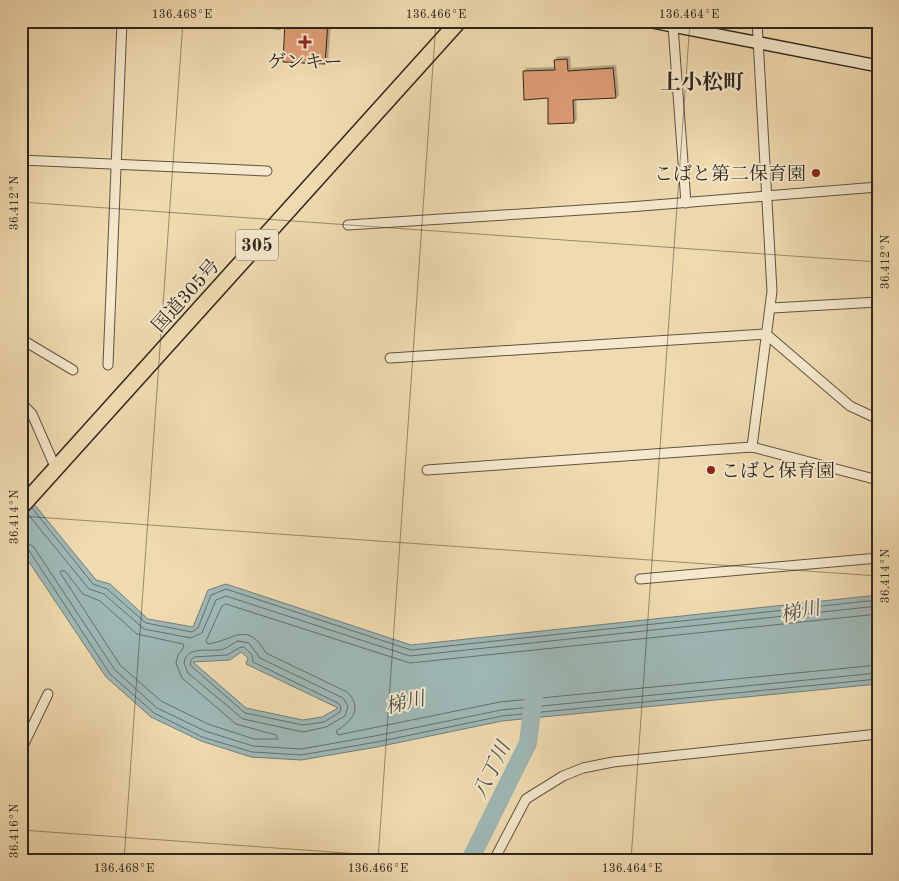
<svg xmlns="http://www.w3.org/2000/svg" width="899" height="881" viewBox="0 0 899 881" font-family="'Old Standard TT','Noto Serif JP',serif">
<defs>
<filter id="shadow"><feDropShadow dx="2.5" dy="-2.5" stdDeviation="0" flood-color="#0004"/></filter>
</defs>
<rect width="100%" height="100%" fill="#f0dbb0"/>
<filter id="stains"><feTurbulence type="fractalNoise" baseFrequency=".004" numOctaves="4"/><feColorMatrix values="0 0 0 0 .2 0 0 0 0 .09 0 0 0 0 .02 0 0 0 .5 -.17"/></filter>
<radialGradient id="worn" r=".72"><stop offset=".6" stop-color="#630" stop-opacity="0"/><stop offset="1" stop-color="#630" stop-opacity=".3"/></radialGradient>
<path fill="#9eb8b6" stroke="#727e79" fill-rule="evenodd" d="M21,488L96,580L110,584L148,619L193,627L208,590L226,584L411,645L878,595V684L502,721L377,747L301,760L251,757L201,741L151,717L106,677L21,550ZM241,652L248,658L246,664L338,708L322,717L303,720L246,708L193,662L230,660Z"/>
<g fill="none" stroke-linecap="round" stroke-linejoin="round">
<g stroke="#666f6a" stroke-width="1">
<polyline points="32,508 93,584 107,589 146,623 192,632 198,628 211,595 226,589 411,650 878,600"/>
<polyline points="27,513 89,589 104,594 144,629 191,638 202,633 216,600 226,596 410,656 878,606"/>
<polyline points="21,541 33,546 115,670 157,708 205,731 253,746 301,749 375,736 501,710 878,673"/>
<polyline points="21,547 28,549 110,674 154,713 202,737 252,752 301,755 377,742 502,716 878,679"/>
<polygon points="61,571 65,571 83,594 100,601 137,634 183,644 184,647 178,655 176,663 182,678 236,724 276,735 278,739 254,739 208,724 161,701 120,665 61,574"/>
<path d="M878,614L410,663L226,604L222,606L206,641L208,644C235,640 247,620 266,653L347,692C364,708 351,722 336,731L338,735L500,702L878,665"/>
<path d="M238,641L249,643L260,658L343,698L348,706L345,716L326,727L303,732L243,719L188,673L184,663C187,644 211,653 224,649C229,647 233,643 238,641Z"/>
<polygon points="244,647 252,655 253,662 338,703 341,707 340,712 324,722 303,725 245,713 190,665 191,660 194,657 227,655 239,648"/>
</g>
<polyline stroke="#9eb8b6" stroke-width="18" points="470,860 528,743 534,695"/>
</g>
<g fill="#df9d74" stroke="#2f261d" filter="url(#shadow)">
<polygon points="285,21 328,21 325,64 283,62"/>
<polygon points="567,59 568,71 613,68 616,98 573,100 574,123 548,124 548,98 524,100 523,71 555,70 554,60"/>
</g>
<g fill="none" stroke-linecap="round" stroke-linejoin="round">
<defs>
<g id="street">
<polyline points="238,21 279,24 279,21"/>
<polyline points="673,26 686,203"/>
<polyline points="21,160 267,171"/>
<polyline points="348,225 629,207 878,187"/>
<polyline points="772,308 878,302"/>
<polyline points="21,339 73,370"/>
<polyline points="390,358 766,334 850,406 878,419"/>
<polyline points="108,365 122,21"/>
<polyline points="21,403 32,414 56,469"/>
<polyline points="752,447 772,291 757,21"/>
<polyline points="427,470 752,447 878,480"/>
<polyline points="640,579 878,558"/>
<polyline points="21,750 48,694"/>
<polyline points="494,860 526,799 563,776 583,768 613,762 878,734"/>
</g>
<polyline id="secondary" points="647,21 878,66"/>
<polyline id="highway" points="21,507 459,21"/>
</defs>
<use href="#street" stroke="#5f5342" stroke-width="11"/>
<use href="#secondary" stroke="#2f261d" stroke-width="14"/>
<use href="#highway" stroke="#2f261d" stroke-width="18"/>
<use href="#street" stroke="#f5e8cc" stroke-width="9"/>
<use href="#secondary" stroke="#f5e8cc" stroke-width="11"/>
<use href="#highway" stroke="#f0dbb0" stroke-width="15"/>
</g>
<path fill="none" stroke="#2f261d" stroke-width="1" stroke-opacity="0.45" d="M21,202L878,262M21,516L878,576M21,830L445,860M124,860L183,21M378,860L436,21M631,860L690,21"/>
<g fill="#8f2418" stroke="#f5e8cc" stroke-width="2">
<path d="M302.5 34.5h5v5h5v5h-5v5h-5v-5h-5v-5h5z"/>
<circle cx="816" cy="173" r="5"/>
<circle cx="711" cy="470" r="5"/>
</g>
<g text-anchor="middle" stroke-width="4" stroke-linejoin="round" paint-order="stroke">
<rect fill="#f5e8cc" stroke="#6a6052" stroke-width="1" x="236" y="229.5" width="42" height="31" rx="4"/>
<g font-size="18" font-weight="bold" fill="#2f261d">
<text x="257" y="251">305</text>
</g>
<g font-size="19" fill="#2f261d" stroke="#f5e8cc">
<text x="305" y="68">ゲンキー</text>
<text x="806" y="180" text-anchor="end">こばと第二保育園</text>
<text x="721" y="477" text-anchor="start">こばと保育園</text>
</g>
<g font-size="19" fill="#2f261d" stroke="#f5e8cc">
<text transform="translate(185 295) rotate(-48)" y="7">国道305号</text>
</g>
<g font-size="20" font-style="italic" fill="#50524b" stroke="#f5e8cc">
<text transform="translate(800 611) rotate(-12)" y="7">梯川</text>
<text transform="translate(405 702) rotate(-13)" y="7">梯川</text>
<text transform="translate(491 770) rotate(-64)" y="7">八丁川</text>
</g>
<g font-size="21" font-weight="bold" fill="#2f261d" stroke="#f5e8cc">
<text x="702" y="89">上小松町</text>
</g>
</g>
<rect width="899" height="881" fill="none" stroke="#f0dbb0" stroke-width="55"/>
<rect x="28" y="28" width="844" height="826" fill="none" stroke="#2f261d" stroke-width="2"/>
<g font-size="12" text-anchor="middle" fill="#2f261d">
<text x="182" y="18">136.468°E</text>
<text x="436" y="18">136.466°E</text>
<text x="689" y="18">136.464°E</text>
<text transform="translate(14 203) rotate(-90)" y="4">36.412°N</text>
<text transform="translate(885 262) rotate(-90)" y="4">36.412°N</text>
<text transform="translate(14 517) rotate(-90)" y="4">36.414°N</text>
<text transform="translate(885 576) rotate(-90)" y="4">36.414°N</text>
<text transform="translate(14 831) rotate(-90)" y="4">36.416°N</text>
<text x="124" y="872">136.468°E</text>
<text x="378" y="872">136.466°E</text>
<text x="632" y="872">136.464°E</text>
</g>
<rect width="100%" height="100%" filter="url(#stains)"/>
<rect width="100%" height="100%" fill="url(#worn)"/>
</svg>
